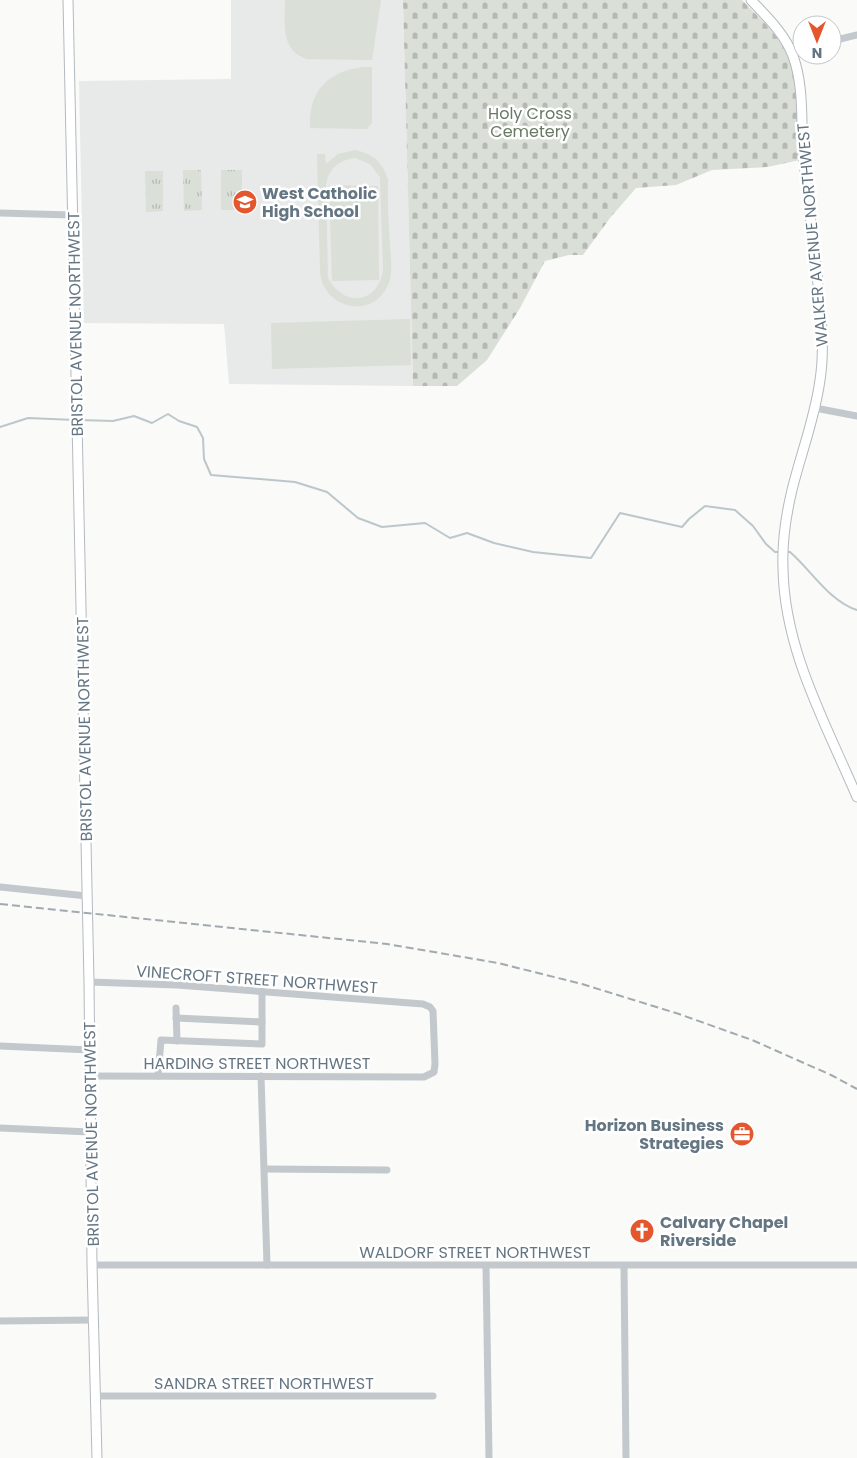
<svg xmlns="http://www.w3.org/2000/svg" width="857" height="1458" viewBox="0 0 857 1458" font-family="Poppins,sans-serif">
<defs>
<pattern id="grass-tufts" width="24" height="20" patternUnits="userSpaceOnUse" patternTransform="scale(1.25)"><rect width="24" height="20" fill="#dadfd7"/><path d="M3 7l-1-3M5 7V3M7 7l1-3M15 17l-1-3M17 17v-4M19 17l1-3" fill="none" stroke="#b4b9b4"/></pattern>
<pattern id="cemetery-stones" width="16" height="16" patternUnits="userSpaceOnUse" patternTransform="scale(1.25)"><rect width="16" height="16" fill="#dadfd7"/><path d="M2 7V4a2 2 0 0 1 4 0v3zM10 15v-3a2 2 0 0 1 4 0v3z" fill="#b4b9b4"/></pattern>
</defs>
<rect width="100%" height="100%" fill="#fafaf8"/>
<polygon fill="#e8e9e9" points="231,0 403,0 413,386 229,384 224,324 84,323 79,81 231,79"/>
<g fill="url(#grass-tufts)">
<polygon points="183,170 201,170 202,210 184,211"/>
<rect x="221" y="170" width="21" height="40"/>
<polygon points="145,171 163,171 163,211 146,212"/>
</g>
<path fill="url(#cemetery-stones)" d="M403,0H742C757,16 774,30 785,49C799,72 799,132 800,160L767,167L712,170L676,185L636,188L610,218L583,255H569L545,261L520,308L487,360L457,386H413Z"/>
<g fill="#dadfd7" fill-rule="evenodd">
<path d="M285,0H381L372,60L307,59C280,51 285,22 285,0Z"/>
<path d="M364,67H372V123L367,129L310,128C308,91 328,71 364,67Z"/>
<path d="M355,150C373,154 383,162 388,180C387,202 389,225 390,246C391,259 393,273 388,285C372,321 322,308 320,271L317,154H325L326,164L338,154ZM355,158L370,164L380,177L383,270C378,304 344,308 328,278L326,187C327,170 338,160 355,158Z"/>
<polygon points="329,185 378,186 379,280 332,281"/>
<polygon points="410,319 411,365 272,369 271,323"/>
</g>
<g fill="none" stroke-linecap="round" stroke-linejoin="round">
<g stroke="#bbc7cb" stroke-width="2">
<polyline points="80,420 113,421 134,416 152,423 168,414 179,421 197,427 203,438 204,459 211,475 295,482 327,492 358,518 382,527 425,523 450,538 467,533 494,543 533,552 591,558 620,513 682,527 689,519 705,506 735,510 753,526 766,544 775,552 780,552"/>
<polyline points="0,427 28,418 75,420"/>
<path d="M787,552H790C811,570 830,602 857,610"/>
</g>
<defs>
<g id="secondary">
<polyline points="68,0 89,982 92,1265 97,1458"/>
<path d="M751,0C767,17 785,34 793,56C804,86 801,120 803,152C807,196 814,240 818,285C821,317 825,348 820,380C815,418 801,453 792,490C786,515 782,542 783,568C784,650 826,724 857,797"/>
</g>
</defs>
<use href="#secondary" stroke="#b3babf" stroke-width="11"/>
<g stroke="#c3c8cc" stroke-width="7">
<polyline points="832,41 857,35"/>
<polyline points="792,54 802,50"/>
<polyline points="0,213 72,215"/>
<polyline points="815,408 857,416"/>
<polyline points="0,887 87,896"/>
<polyline points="89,982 177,985 423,1004 430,1007 433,1011 435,1064 434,1072 424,1077 91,1076"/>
<polyline points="176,1008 177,1041"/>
<polyline points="176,1018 262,1022"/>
<polyline points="0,1046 90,1050"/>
<polyline points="158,1076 161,1040 262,1044 262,991"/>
<polyline points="261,1076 267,1265"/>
<polyline points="0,1128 90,1132"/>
<polyline points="265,1169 387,1170"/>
<polyline points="92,1265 857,1265"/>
<polyline points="486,1266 489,1458"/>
<polyline points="624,1266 626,1458"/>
<polyline points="0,1321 93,1320"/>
<polyline points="95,1396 433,1396"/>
</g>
<use href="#secondary" stroke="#fff" stroke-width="9"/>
<polyline stroke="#a2aab0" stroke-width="2" stroke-dasharray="8 4" stroke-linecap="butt" points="0,904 387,944 498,963 582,984 679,1014 752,1040 831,1075 857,1089"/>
</g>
<defs>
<symbol id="school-disc" viewBox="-11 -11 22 22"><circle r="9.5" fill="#e4572e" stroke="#fff"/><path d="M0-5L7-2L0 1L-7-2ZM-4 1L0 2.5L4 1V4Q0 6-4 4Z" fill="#fff"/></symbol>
<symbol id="office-disc" viewBox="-11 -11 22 22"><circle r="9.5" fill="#e4572e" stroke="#fff"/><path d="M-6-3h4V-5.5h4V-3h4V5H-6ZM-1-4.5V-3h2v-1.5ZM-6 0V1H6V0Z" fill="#fff"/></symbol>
<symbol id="church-disc" viewBox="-11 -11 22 22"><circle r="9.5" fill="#e4572e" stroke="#fff"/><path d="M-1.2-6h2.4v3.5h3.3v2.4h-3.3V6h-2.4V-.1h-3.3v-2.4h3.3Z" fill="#fff"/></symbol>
</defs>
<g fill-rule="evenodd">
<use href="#school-disc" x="231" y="188" width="28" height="28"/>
<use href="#office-disc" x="728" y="1120" width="28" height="28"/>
<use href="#church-disc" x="628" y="1217" width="28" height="28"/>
</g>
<g text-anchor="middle" stroke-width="5" stroke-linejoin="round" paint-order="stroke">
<g font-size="16" fill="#687a64" stroke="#fff">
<text x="530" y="119">Holy Cross<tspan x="530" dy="18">Cemetery</tspan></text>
</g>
<g font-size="16" font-weight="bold" fill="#657683" stroke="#fff" text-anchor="start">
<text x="262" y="199">West Catholic<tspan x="262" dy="18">High School</tspan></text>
<text x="724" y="1131" text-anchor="end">Horizon Business<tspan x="724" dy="18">Strategies</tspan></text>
<text x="660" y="1228">Calvary Chapel<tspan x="660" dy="18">Riverside</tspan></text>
</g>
<g font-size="16" fill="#657683" stroke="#fff">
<text transform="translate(812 235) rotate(-95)" y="6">WALKER AVENUE NORTHWEST</text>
<text transform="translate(75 324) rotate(-91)" y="6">BRISTOL AVENUE NORTHWEST</text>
<text transform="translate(84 729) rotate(-91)" y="6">BRISTOL AVENUE NORTHWEST</text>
<text transform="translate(257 979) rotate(4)" y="6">VINECROFT STREET NORTHWEST</text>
<text x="257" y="1069">HARDING STREET NORTHWEST</text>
<text transform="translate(91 1134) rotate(-91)" y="6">BRISTOL AVENUE NORTHWEST</text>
<text x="475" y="1258">WALDORF STREET NORTHWEST</text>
<text x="264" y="1389">SANDRA STREET NORTHWEST</text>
</g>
</g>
<g transform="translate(817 40) rotate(180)"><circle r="24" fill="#ffffff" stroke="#c1c8cd"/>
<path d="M0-4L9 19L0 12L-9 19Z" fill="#e4572e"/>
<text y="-8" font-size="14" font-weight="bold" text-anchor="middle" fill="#657683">N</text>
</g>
</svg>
